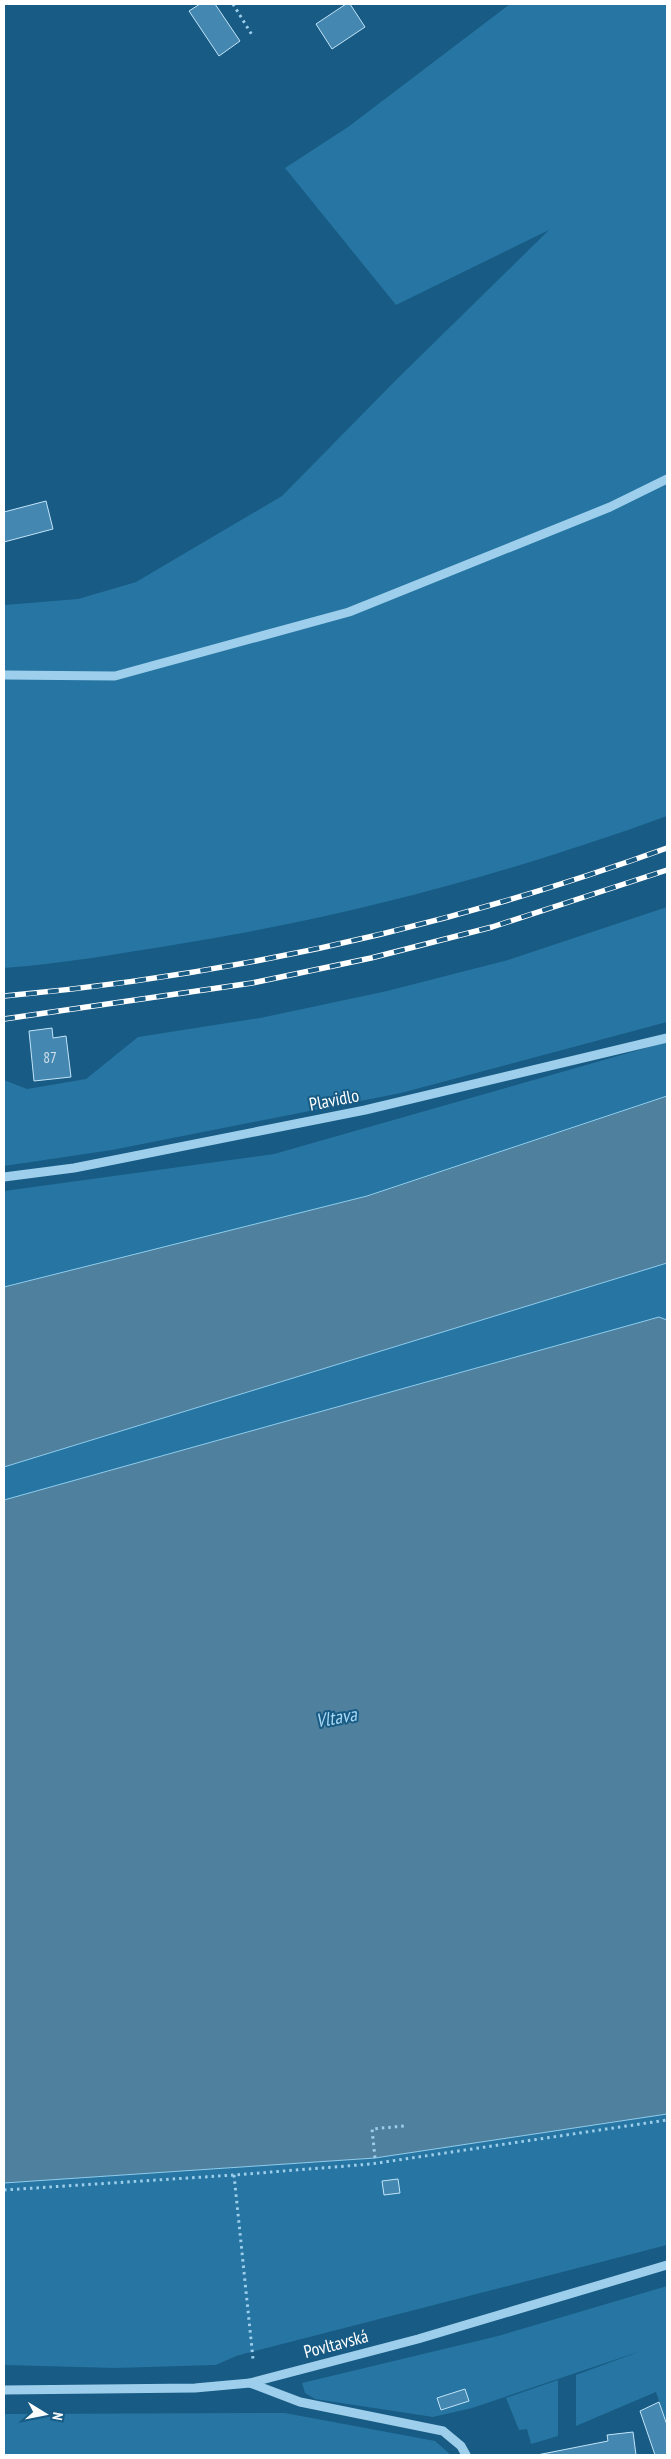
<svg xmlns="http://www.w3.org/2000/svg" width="671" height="2459" viewBox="0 0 671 2459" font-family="'PT Sans Narrow',sans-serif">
<rect width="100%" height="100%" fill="#185b84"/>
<g fill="#2675a2">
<path d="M510,4H667V816C505,875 343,918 173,945C117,954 60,964 4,968V605L78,599L136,582L282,496L396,380L549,230L396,305L285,168L348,127Z"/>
<polygon points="667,907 667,1022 401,1093 112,1150 4,1166 4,1080 27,1089 86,1079 138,1037 260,1018 387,991 508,960"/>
<polygon points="667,1042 667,1096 367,1196 4,1287 4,1191 274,1154"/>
<polygon points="667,1263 667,1320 659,1317 4,1500 4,1467"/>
<polygon points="667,2114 667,2245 236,2356 216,2365 115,2368 4,2365 4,2183 375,2158"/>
<polygon points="667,2286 667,2424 656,2392 576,2426 576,2375 641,2351 472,2408 433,2417 315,2399 305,2393 302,2383 498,2336"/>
<polygon points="558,2380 558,2436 531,2444 527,2429 519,2430 506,2398"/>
<polygon points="285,2413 435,2441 451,2455 4,2455 4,2414"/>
</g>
<g fill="#4f819e" stroke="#8fcdef">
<polygon points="667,1096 667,1263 4,1467 4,1287 367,1196"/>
<polygon points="659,1317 667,1320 667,2114 375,2158 4,2183 4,1500"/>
</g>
<g fill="#4487b0" stroke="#c2e5f9">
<polygon points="200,4 215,4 240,41 219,56 189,11"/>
<polygon points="346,4 350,4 365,27 332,49 316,24"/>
<polygon points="46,501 53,529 4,542 4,512"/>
<polygon points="52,1028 53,1038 66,1036 71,1077 34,1081 29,1031"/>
<polygon points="398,2179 400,2193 384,2195 382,2181"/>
<polygon points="465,2389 469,2401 441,2410 437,2398"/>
<polygon points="659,2402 667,2425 667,2455 655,2455 640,2411"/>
<polygon points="633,2432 636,2455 537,2455 608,2441 607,2435"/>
</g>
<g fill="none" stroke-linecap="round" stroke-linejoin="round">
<g stroke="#9dcfec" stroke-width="3" stroke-dasharray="2.5 4" stroke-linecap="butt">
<polyline points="233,4 252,35"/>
<polyline points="375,2158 372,2129 404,2126"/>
<polyline points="234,2175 253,2359"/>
<polyline points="4,2190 234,2175 371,2164 667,2120"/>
</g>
<g stroke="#9dcfec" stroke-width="9">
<polyline points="4,675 115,676 349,612 610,507 667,479"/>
<polyline points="4,1177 74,1168 365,1110 667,1038"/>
<polyline points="250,2383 300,2402 443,2431 461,2446 466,2455"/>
<polyline points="4,2390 195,2388 250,2383 418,2339 667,2265"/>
</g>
<defs>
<g id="rail">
<path d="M4,996C230,976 454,925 667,848"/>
<polyline points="4,1019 252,983 371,958 492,927 667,870"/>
</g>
</defs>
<use href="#rail" stroke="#fff" stroke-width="5.5"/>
<use href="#rail" stroke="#185b84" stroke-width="4" stroke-dasharray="11" stroke-linecap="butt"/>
</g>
<g text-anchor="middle" stroke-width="4" stroke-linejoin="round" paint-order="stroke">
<g font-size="15" fill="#d0e1eb">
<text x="50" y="1063">87</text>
</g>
<g font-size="18" fill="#fff" stroke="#185b84">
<text transform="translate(334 1100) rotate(-11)" y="6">Plavidlo</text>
<text transform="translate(336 2344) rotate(-15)" y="6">Povltavská</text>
</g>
<g font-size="19" font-style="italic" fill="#a8d9f4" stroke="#185b84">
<text transform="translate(336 1717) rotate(-10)" y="7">Vltava</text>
</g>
</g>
<rect width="671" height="2459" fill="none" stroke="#ffffff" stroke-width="10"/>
<g transform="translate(45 2414) rotate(100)" stroke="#185b84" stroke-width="4" paint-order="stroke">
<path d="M0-4L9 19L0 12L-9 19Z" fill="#ffffff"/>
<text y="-8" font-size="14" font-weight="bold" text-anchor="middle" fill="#ffffff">N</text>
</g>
</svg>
